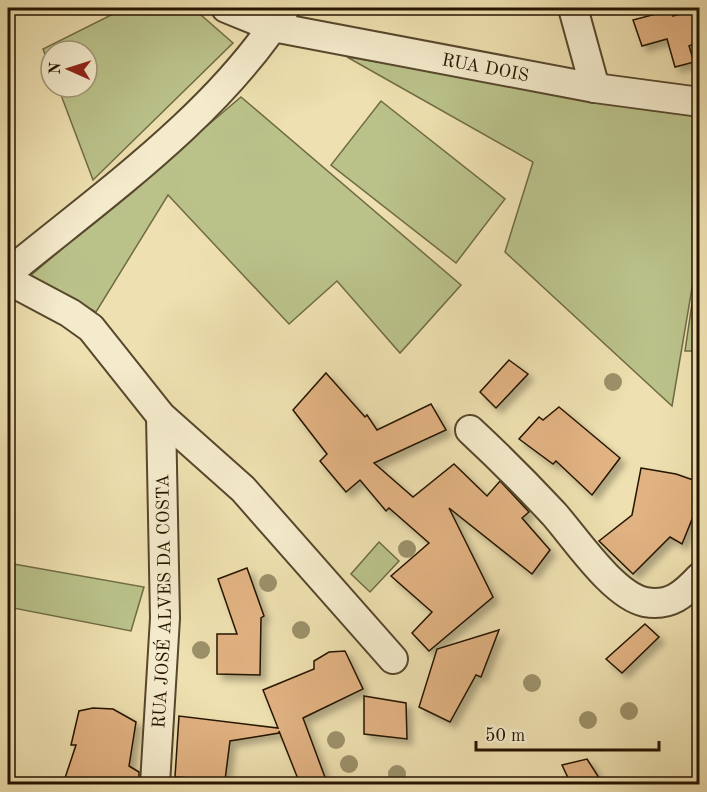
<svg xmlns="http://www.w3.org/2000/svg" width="707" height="792" viewBox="0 0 707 792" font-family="'Old Standard TT',serif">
<defs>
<filter id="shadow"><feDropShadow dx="5.5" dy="5.5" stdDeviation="3" flood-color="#0004"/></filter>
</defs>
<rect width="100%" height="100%" fill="#eee0b0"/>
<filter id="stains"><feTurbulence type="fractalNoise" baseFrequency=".00333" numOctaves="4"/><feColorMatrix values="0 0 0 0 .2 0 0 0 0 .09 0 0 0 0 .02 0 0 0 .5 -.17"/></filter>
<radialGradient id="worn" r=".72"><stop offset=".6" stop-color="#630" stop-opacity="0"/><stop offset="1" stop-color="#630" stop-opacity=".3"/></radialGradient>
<g fill="#bac28a" stroke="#706b45" stroke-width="1.5">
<polygon points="125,8 193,8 233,43 93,180 58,87 87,87 87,51 51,51 51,69 43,49"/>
<polygon points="347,57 699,113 699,247 672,406 505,252 533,162"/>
<polygon points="241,97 461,285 400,353 337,281 289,324 168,195 96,312 30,276"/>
<polygon points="381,101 505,199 456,263 331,165"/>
<polygon points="699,256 699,351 685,351"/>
<polygon points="379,542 399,561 370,592 351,574"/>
<polygon points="8,563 144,587 131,631 8,607"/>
</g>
<g fill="#e1b282" stroke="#251400" stroke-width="1.5" filter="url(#shadow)">
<polygon points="699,8 699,42 689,46 694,62 675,67 667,39 642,46 633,20 671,10 673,16"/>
<polygon points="509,360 528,374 496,408 480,392"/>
<polygon points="326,373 365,417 367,415 377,430 431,404 446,430 374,463 413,497 454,464 487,496 500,481 529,512 522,518 550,550 532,574 449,508 493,597 429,651 412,633 432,612 391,576 429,543 389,508 386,511 360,480 346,492 320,461 327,454 293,410"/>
<polygon points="559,407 620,458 592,495 556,461 553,464 519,439 539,417 543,420"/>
<polygon points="641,468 676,474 699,482 699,502 682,544 670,537 633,574 599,541 632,515"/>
<polygon points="247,568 264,616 261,618 260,675 217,674 217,634 237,634 218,579"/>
<polygon points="645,624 659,637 622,673 606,659"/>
<polygon points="499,630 481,677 476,675 450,722 419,707 437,649"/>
<polygon points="345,651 363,689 303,718 326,780 314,784 300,784 279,731 279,733 230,741 225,780 175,777 179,716 278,728 263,690 314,669 314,661 329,652"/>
<polygon points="364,696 406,703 407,739 364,734"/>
<polygon points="93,708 113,709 136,722 129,766 139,772 139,784 63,784 76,745 71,745 79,711"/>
<polygon points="587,759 603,784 571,784 562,765"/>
</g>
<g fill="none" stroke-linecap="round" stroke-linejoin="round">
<defs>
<g id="street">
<path id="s1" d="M226,8L273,27L595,88L700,102"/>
<polyline points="573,8 595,88"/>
<path d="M8,273C103,195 219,114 285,8"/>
<polyline points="8,280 70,313 91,328 161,416 243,489 393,659"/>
<path d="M470,430C499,457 527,485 554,514C576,539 613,595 645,602C670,607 684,594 700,577"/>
<path id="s2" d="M155,784L165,618L161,416"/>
</g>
</defs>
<use href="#street" stroke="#57472c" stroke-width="32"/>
<use href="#street" stroke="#f4ebcc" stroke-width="28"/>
</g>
<g fill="#9c916a">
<circle cx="613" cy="382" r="9"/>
<circle cx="407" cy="549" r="9"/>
<circle cx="268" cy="583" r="9"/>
<circle cx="301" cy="630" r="9"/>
<circle cx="201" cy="650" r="9"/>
<circle cx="532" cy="683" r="9"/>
<circle cx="629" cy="711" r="9"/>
<circle cx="588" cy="720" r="9"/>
<circle cx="336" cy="740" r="9"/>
<circle cx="349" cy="764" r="9"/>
<circle cx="397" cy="774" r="9"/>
</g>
<g text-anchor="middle" stroke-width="6" stroke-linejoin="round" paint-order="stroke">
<g font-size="18" fill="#251400" stroke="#f4ebcc">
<text dy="6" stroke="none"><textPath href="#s1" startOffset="267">RUA DOIS</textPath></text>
<text dy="6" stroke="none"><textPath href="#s2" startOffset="183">RUA JOSÉ ALVES DA COSTA</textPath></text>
</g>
</g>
<rect width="707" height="792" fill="none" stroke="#eee0b0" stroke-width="30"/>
<rect x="9" y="9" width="689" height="774" fill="none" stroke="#251400" stroke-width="3"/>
<rect x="15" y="15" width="677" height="762" fill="none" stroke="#251400" stroke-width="1.5"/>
<g transform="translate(69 69) rotate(273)"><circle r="28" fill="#f4ebcc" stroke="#a1957a" stroke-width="1.5"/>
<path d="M0-4.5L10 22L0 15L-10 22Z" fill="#8f2418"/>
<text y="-9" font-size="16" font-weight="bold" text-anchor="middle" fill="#251400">N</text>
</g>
<path d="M476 741v9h183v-9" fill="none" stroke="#251400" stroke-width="3"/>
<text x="485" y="741" font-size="18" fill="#251400" stroke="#f4ebcc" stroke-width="4.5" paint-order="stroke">50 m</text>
<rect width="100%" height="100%" filter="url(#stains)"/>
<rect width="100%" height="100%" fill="url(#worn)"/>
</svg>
